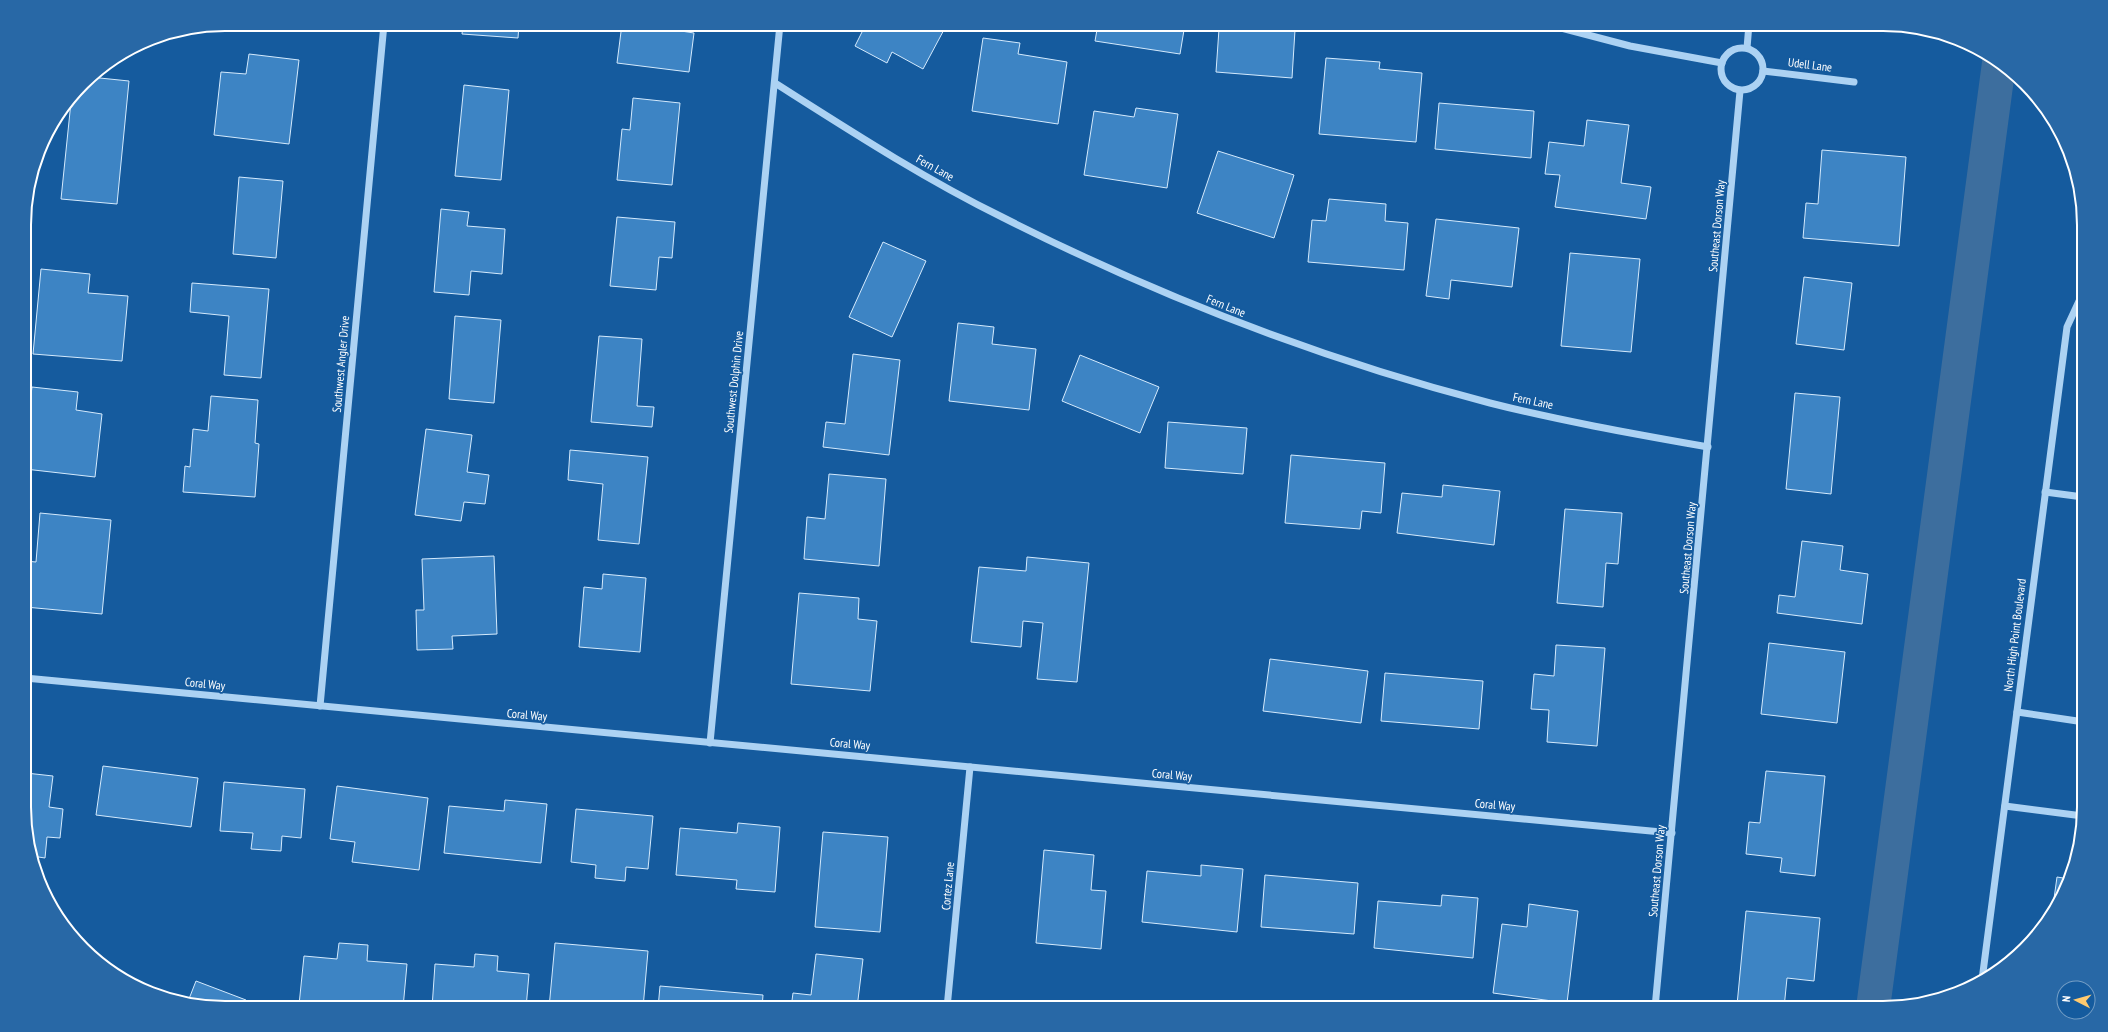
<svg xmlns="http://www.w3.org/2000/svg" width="2108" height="1032" viewBox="0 0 2108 1032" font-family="'PT Sans Narrow',sans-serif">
<rect width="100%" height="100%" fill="#155b9e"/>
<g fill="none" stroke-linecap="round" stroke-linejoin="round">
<polyline stroke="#3d6e9e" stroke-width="34" points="1873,1008 1999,63"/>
</g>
<g fill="#3d84c4" stroke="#d4eafd">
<polygon points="463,24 519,24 518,38 462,34"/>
<polygon points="622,24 682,24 681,31 694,33 689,72 617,63"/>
<polygon points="866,24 941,24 946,26 923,69 892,52 887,63 855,46"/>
<polygon points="1098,24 1185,24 1180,54 1095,41"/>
<polygon points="1245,26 1295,30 1292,78 1216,72 1219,29 1245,31"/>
<polygon points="983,38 1020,43 1018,54 1067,62 1058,124 972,111"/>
<polygon points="249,54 299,60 289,144 214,135 221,72 246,74"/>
<polygon points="1326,58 1380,62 1379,69 1422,73 1416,142 1319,134"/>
<polygon points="90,77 129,81 117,204 61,199 71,102"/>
<polygon points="464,85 509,90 501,180 455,176"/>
<polygon points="633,98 680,103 672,185 617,180 622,129 630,130"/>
<polygon points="1439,103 1534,111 1531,158 1435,149"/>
<polygon points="1136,108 1178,114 1167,188 1084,175 1094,111 1134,117"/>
<polygon points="1587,120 1629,125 1621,183 1651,187 1646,219 1555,207 1560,175 1545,174 1549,142 1584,146"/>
<polygon points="1822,150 1906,157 1899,246 1803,238 1806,203 1818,204"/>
<polygon points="1218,151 1294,175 1274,238 1197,213"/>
<polygon points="239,177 283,181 276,258 233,254"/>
<polygon points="1329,199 1386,204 1385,221 1408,223 1404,270 1308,262 1312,220 1326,221"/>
<polygon points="441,209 469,212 467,226 505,229 502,274 471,271 469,295 434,292"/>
<polygon points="617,217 675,222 672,258 659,257 656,290 610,286"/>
<polygon points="1436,219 1519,228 1512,287 1451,280 1449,299 1426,296"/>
<polygon points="883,242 926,261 892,337 849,317"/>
<polygon points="1570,253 1640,259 1631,352 1561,346"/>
<polygon points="41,269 90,274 88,293 128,296 122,361 33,354"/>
<polygon points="1804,277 1852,283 1844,350 1796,344"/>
<polygon points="192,283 269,289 261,378 224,375 229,316 190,312"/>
<polygon points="455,316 501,320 494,403 449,399"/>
<polygon points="958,323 994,327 992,344 1036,349 1029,410 949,401"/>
<polygon points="599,336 642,339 637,406 654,407 652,427 591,422"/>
<polygon points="853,354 900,360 889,455 823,447 826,422 845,424"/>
<polygon points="1080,355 1159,387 1140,433 1062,401"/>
<polygon points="32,387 78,392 76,410 102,414 95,477 25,469 25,440"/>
<polygon points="1795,393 1840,397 1831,494 1786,489"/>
<polygon points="211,396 258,400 255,443 259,444 255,497 183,492 185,466 190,467 193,429 208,431"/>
<polygon points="1168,422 1247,428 1243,474 1165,468"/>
<polygon points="426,429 472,435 467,472 489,475 485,504 464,502 461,521 415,515"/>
<polygon points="570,450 648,457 639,544 598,540 603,484 568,480"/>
<polygon points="1291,455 1385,463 1381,513 1362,511 1360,529 1285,523"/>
<polygon points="829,474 886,479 879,566 804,559 807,517 825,519"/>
<polygon points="1443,485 1500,491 1494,545 1397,533 1402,493 1442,497"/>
<polygon points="1565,509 1622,513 1618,564 1606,563 1603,607 1557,603"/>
<polygon points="40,513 111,520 102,614 25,607 25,561 36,562"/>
<polygon points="1802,541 1843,546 1840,570 1868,574 1862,624 1777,613 1779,595 1795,597"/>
<polygon points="494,556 497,634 452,636 453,649 417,650 416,610 424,610 422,559"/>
<polygon points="1027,557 1089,563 1077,682 1037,679 1043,623 1023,621 1021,647 971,642 979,567 1026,571"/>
<polygon points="603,574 646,578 640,652 579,647 584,587 602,589"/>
<polygon points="799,593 859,598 858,619 877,621 870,691 791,684"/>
<polygon points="1769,643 1845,652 1837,723 1761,714"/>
<polygon points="1556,645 1605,648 1597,746 1547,742 1549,710 1531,709 1534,674 1554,676"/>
<polygon points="1270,659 1368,671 1361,723 1263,711"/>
<polygon points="1385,673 1483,681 1479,729 1381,721"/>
<polygon points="103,766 198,778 191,827 96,815"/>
<polygon points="1766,771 1825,776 1815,876 1780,872 1782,858 1746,854 1749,822 1760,823"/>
<polygon points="26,773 53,776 49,807 63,809 60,838 47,837 45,858 32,856 26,833"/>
<polygon points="224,782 305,789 301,838 282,836 281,851 251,849 253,833 220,831"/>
<polygon points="337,786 428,798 419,870 352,862 355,842 330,839"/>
<polygon points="505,800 547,804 541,863 444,853 449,806 504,811"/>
<polygon points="576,809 653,816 648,869 626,867 625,881 595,878 596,865 571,862"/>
<polygon points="738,823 780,827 775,892 736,889 737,880 676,875 680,828 737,833"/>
<polygon points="823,832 888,837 880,932 815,927"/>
<polygon points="1044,850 1094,855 1091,890 1106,891 1101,949 1036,943"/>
<polygon points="1201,865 1243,869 1237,932 1142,922 1147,871 1201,876"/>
<polygon points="1265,875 1358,883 1354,934 1261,927"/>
<polygon points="2057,877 2069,879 2063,896 2052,913"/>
<polygon points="1442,895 1478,898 1473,958 1374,948 1378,901 1441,906"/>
<polygon points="1529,904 1578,911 1567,1003 1493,993 1502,924 1527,927"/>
<polygon points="1746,911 1820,918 1814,981 1787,978 1784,1008 1737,1005"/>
<polygon points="339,943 368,945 367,961 407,964 403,1008 334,1008 299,1005 304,956 337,959"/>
<polygon points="555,943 648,951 643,1008 549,1008"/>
<polygon points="475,954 498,956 497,971 529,974 526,1008 432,1008 435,964 474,967"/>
<polygon points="816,954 863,959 857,1008 791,1008 793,993 811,995"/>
<polygon points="196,981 246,1000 243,1008 187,1004"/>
<polygon points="660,986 763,995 762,1008 658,1008"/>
</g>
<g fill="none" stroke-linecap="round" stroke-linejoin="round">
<g stroke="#acd2f3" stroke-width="7">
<polyline points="1546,24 1630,46 1722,63"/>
<circle cx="1742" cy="69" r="21"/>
<polyline points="1747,48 1749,24"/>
<polyline points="1763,71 1854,82"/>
<path d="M775,83C849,130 923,178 1002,217C1158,296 1321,359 1490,403C1561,421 1635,434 1708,447"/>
<polyline points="2045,492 2083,497"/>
<polyline points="25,678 1672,833"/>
<polyline points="320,706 384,24"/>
<polyline points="2017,712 2084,722"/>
<polyline points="710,743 780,24"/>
<polyline points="2005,806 2083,816"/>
<polyline points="1982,980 2067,327 2080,299 2083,297"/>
<polyline points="947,1008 970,767"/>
<polyline points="1655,1008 1740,91"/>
</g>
</g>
<g text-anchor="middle" stroke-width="3.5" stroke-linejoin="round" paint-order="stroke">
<g font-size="12" fill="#fff" stroke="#155b9e">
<text transform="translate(1810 65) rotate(7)" y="4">Udell Lane</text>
<text transform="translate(935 168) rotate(29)" y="4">Fern Lane</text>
<text transform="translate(1717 226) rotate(-85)" y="4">Southeast Dorson Way</text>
<text transform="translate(1226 306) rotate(22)" y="4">Fern Lane</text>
<text transform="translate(341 364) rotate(-85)" y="4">Southwest Angler Drive</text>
<text transform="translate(734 382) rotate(-84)" y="4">Southwest Dolphin Drive</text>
<text transform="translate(1533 401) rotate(12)" y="4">Fern Lane</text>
<text transform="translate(1688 548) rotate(-85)" y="4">Southeast Dorson Way</text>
<text transform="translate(2015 635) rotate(-83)" y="4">North High Point Boulevard</text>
<text transform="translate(205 684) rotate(6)" y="4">Coral Way</text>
<text transform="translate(527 715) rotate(5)" y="4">Coral Way</text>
<text transform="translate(850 744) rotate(5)" y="4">Coral Way</text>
<text transform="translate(1172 775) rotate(5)" y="4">Coral Way</text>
<text transform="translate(1495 805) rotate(5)" y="4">Coral Way</text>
<text transform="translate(1657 871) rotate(-85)" y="4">Southeast Dorson Way</text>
<text transform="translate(948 886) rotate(-85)" y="4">Cortez Lane</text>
</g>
</g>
<path d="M0 0H2108V1032H0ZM225 31H1883A194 194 0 0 1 2077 225V807A194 194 0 0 1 1883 1001H225A194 194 0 0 1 31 807V225A194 194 0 0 1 225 31Z" fill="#2868a6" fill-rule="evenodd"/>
<path fill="none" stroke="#fff" stroke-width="2" d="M225 31H1883A194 194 0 0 1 2077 225V807A194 194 0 0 1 1883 1001H225A194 194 0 0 1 31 807V225A194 194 0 0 1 225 31Z"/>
<g transform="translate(2076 1000) rotate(276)"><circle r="19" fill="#155b9e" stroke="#739dc5"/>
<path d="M0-3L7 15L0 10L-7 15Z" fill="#ffca6f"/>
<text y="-6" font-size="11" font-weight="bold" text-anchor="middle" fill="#ffffff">N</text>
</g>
</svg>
